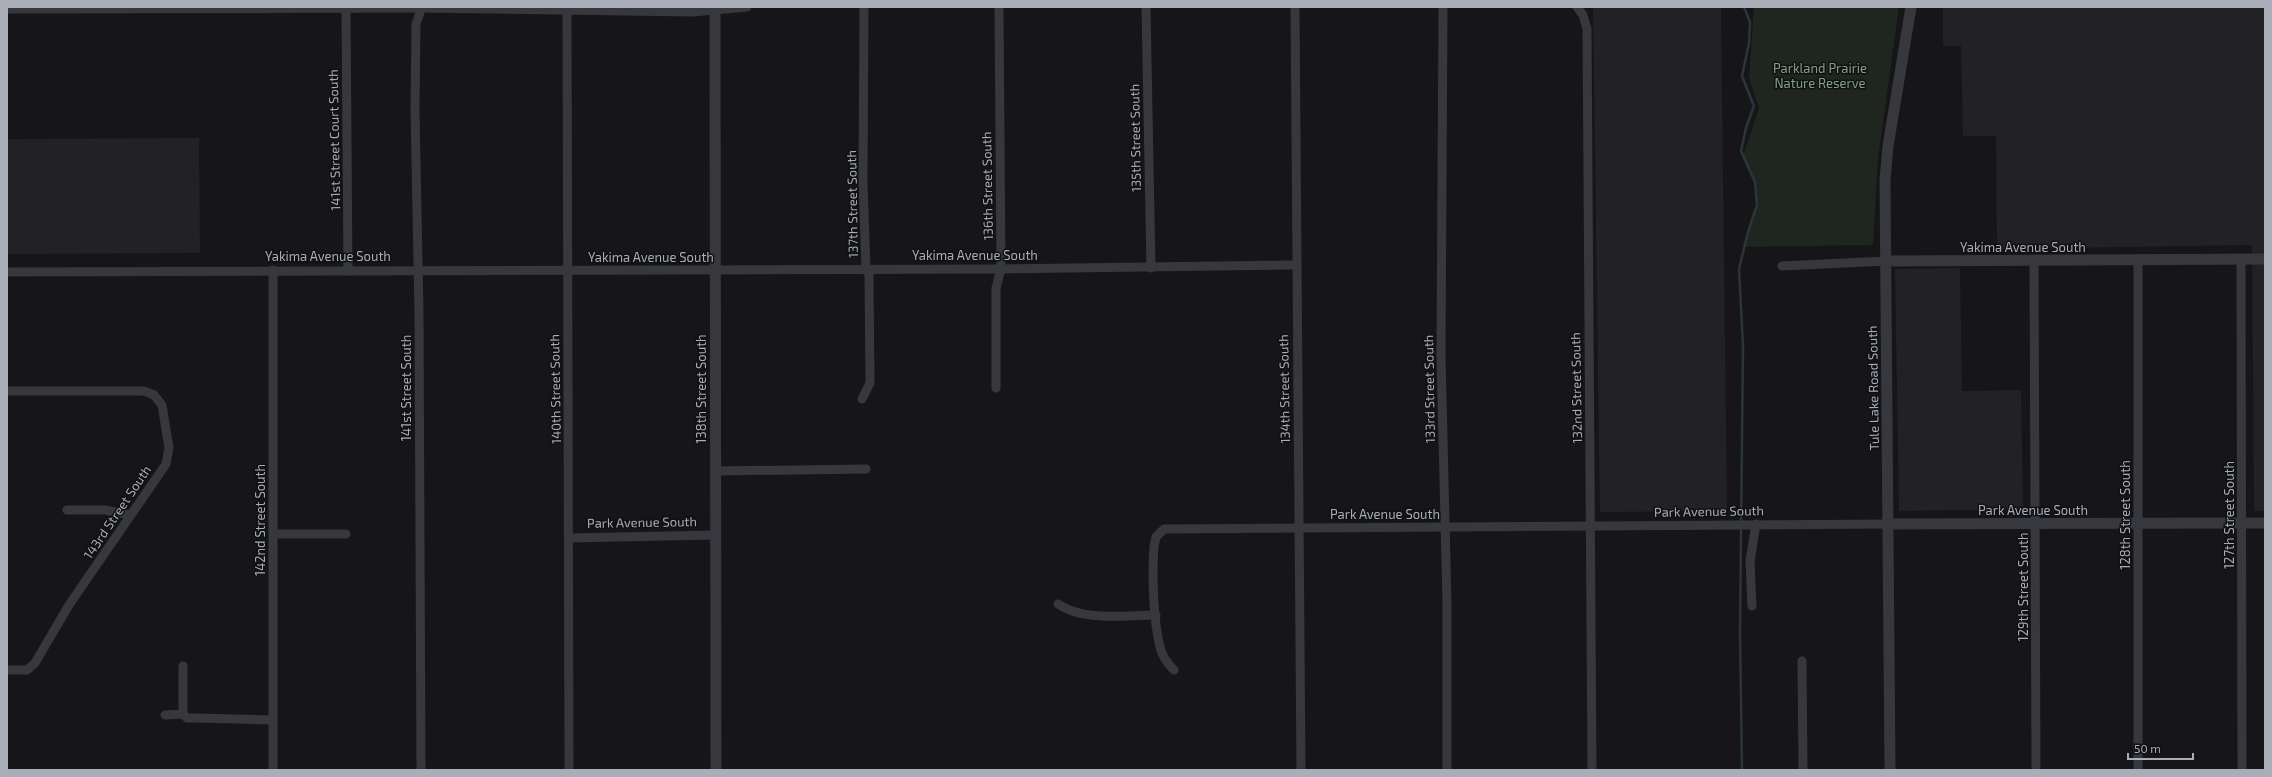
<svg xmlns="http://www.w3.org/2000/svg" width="2272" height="777" viewBox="0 0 2272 777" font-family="'Exo 2',sans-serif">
<rect width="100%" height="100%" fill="#161618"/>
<g fill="#222225">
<polygon points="1593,7 1721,7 1727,511 1600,512"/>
<polygon points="1943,7 2265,7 2265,511 2254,511 2252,245 1997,249 1996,136 1963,136 1961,46 1943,46"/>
<polygon points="199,138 200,253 7,254 7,139"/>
<polygon points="1960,268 1962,391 2021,390 2023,509 1899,511 1895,269"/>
</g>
<polygon fill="#1e261f" points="1754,7 1899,7 1878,159 1873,245 1744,247 1757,205 1755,182 1743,156 1759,108 1749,78"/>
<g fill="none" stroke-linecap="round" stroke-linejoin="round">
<polyline stroke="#2c353c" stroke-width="2.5" points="1742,770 1740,632 1743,346 1739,269 1748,232 1757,205 1755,182 1741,151 1746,128 1754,106 1742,76 1749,43 1750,22 1744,7"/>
<g stroke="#37383d" stroke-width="9">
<polyline points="567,7 569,770"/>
<polyline points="1146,7 1151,268"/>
<polyline points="1295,7 1301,770"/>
<polyline points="1443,7 1441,356 1447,603 1447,770"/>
<polyline points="1577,7 1583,15 1587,29 1592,770"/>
<polyline points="346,8 348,271"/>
<polyline points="7,9 422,8 693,12 747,7"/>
<polyline points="2241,259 2242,770"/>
<polyline points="2034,261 2036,770"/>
<polyline points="1782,266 1886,261"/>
<polyline points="7,272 1001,269 1296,265"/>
<polyline points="996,388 996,288 1001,269 999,7"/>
<polyline points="7,391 144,391 154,395 162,405 169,448 166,464 69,605 35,663 27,670 7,670"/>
<polyline points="862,399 870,383 869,275 866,269 863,182 864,7"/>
<polyline points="716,471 866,469"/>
<polyline points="67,510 105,510 130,515"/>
<polyline points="274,534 346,534"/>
<polyline points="569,538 716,535"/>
<path d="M1058,604C1084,622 1125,615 1156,615"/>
<polyline points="1752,606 1750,561 1756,524"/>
<polyline points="1802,661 1803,770"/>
<polyline points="183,666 183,714"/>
<path d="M1174,670C1168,664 1162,656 1160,647C1153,618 1152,576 1154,546L1156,537L1164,529L1888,524"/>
<polyline points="165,715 183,714 187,718 195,718 273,720"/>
<polyline points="273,770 273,270"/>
<polyline points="421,770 419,313 415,110 416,24 422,7"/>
<polyline points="2138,770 2138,260"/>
</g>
<g stroke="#37383d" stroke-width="11">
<polyline points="715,7 716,770"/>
<polyline points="1886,261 2265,259"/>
<polyline points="1888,524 2265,523"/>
<polyline points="1890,770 1885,180 1888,146 1911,7"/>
</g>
</g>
<g text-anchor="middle" stroke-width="3" stroke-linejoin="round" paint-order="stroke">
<g font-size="13" fill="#7fa381" stroke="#111113">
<text x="1820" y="73">Parkland Prairie<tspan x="1820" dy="15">Nature Reserve</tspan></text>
</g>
<g font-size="13" fill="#a8adb8" stroke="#111113">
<text transform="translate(1135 138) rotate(-91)" y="5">135th Street South</text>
<text transform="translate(334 140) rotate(-91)" y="5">141st Street Court South</text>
<text transform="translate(987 186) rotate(-91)" y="5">136th Street South</text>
<text transform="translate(852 204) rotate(-91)" y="5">137th Street South</text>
<text x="2023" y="252">Yakima Avenue South</text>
<text x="975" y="260">Yakima Avenue South</text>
<text x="328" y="261">Yakima Avenue South</text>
<text x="651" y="262">Yakima Avenue South</text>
<text transform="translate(406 388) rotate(-90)" y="5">141st Street South</text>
<text transform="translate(1576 388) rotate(-91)" y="5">132nd Street South</text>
<text transform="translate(1873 388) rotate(-91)" y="5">Tule Lake Road South</text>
<text transform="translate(555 389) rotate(-91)" y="5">140th Street South</text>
<text transform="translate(701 389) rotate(-90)" y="5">138th Street South</text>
<text transform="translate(1284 389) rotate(-91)" y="5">134th Street South</text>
<text transform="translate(1429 389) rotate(-91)" y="5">133rd Street South</text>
<text x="2033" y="515">Park Avenue South</text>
<text transform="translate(1709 511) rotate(-1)" y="5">Park Avenue South</text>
<text transform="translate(117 512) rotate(-56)" y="5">143rd Street South</text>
<text x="1385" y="519">Park Avenue South</text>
<text transform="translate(2125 515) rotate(-90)" y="5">128th Street South</text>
<text transform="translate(2229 515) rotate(-90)" y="5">127th Street South</text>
<text transform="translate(260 520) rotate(-90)" y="5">142nd Street South</text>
<text transform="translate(642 522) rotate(-1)" y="5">Park Avenue South</text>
<text transform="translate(2023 587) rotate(-90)" y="5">129th Street South</text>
</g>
</g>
<rect width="2272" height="777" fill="none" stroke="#a8adb8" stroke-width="16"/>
<path d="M2128 753v6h65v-6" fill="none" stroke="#a8adb8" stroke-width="2"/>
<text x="2134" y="753" font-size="12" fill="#a8adb8" stroke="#111113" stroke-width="3" paint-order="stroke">50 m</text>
</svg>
